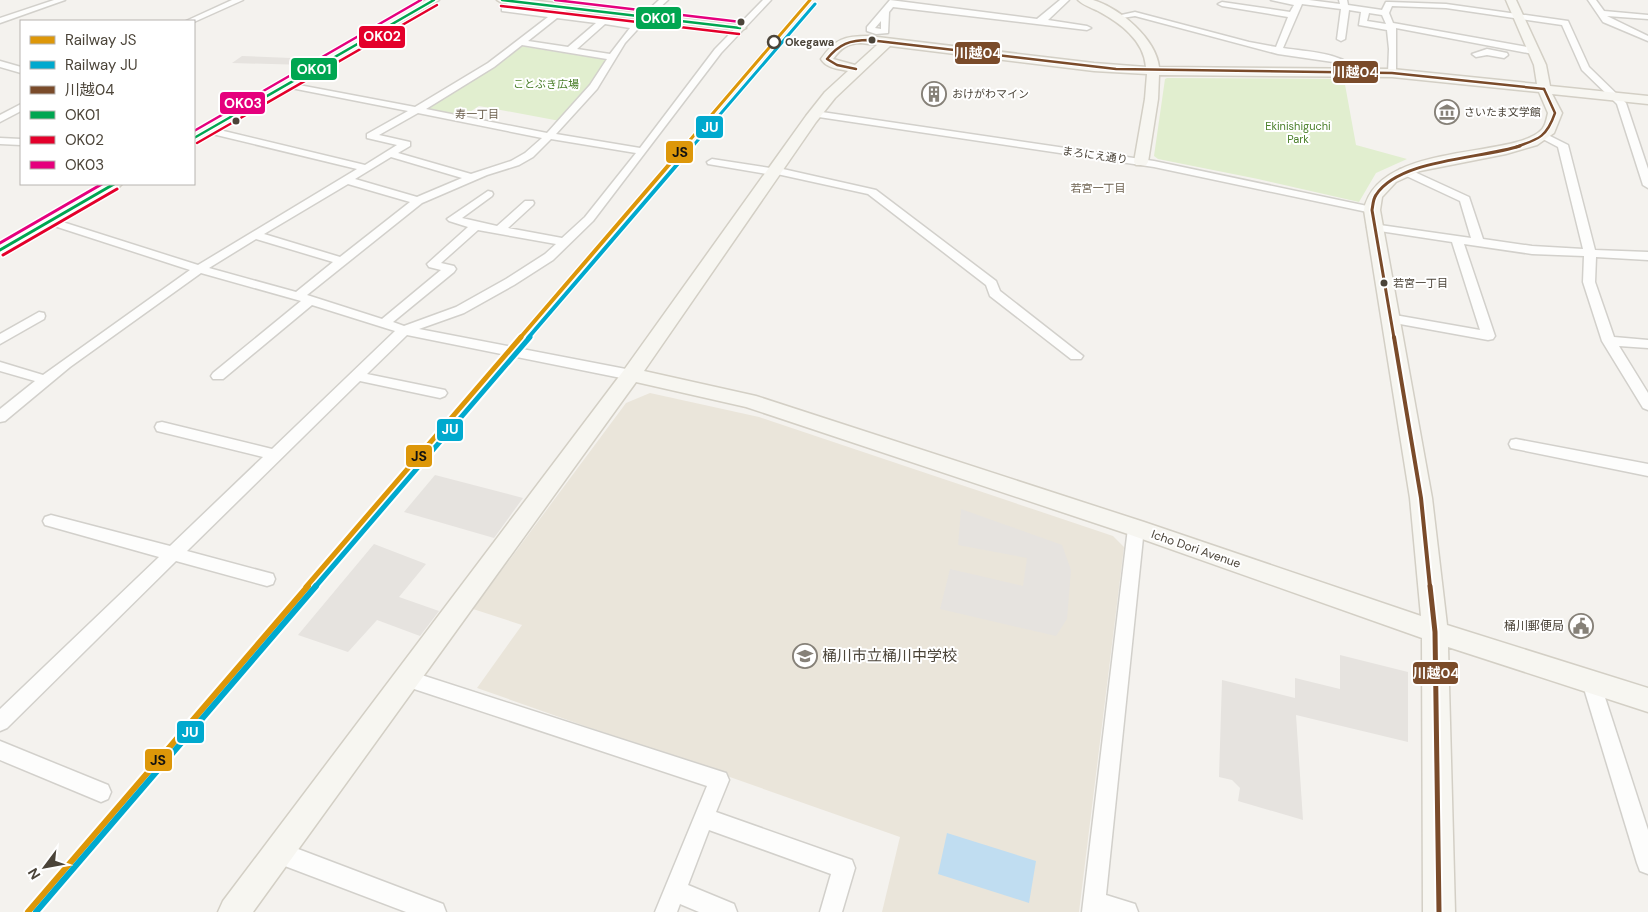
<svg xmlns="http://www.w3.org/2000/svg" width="1648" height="912" viewBox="0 0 1648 912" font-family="'DM Sans','Noto Sans JP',sans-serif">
<rect width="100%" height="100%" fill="#f4f2ee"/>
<polygon fill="#eae5da" points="650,393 759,417 1113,536 1124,547 1079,912 882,912 900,837 477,688 522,625 473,609 626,403"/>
<g fill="#e1eecf">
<polygon points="520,46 608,60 589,89 560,121 479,106 462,117 422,108"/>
<polygon points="1167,78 1344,79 1356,145 1407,159 1376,173 1359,202 1258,179 1158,159 1154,156 1165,79"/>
</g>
<g fill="#e6e3df">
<polygon points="242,56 316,59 307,65 232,63"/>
<polygon points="435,475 523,498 494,538 404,512"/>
<polygon points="961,509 1062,545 1071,570 1067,619 1056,636 940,609 950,569 1023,586 1027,558 958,545"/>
<polygon points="374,544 426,564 399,597 439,611 420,636 377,620 348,652 298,635"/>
<polygon points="1340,655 1408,672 1408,742 1296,715 1303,820 1238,801 1240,788 1232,780 1219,777 1222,680 1295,698 1295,678 1340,689"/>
</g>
<polygon fill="#c0ddf1" points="947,833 1036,861 1029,903 938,874"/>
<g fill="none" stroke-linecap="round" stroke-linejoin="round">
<defs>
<g id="street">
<polygon points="54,0 65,0 0,23 0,18"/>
<polygon points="232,0 243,0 194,22 186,21"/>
<path d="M514,0H523L512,8L554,13L565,6L569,8L562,14L601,19L607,16L611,18L609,20L634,23L659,0H668L647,19L625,43L597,89L556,134L640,148L715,49L763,0H771L721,53L593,221L553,260L514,285L464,313L419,329L631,370L636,372L638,375L636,378L631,380L407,335L367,374L445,390L447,393L445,396L440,398L360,381L187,551L273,574L275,579L273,584L267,586L176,561L7,728L0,731V709L159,557L45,525L43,521L45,517L51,515L170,546L263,457L157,431L155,427L157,423L162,422L272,449L395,331L312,305L223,379H213L211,376L213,373L301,301L201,273L70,367L5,421L0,422V409L35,381L0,371V362L43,375L190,270L45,223L43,221L45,219H53L198,265L357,169L204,132V128L207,127L365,165L397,145L367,138V134L408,111L286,87L283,86V82L415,107L488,63L548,17L502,11V7ZM557,18L596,23L568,47L528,41ZM605,24L630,28L610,54L577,49ZM522,45L607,59L590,85L547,133L426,109L494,67ZM418,113L542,138L525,153L511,161L471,174L398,153L410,146V142L379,135ZM551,139L636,153L585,217L562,238L508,228L533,205L534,203L533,201H525L497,226L462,218L492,196L493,194L492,192L488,191L447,219L449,221L468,227L427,264L429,267L441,270L382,319L307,295L422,203L487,175L519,165L533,157ZM391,157L462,178L417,197L355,179ZM348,184L410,202L340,257L264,234ZM478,230L556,244L545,254L506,279L456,307L404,326L393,322L454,272L456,269L454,266L441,263ZM256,239L333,262L296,292L209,268Z"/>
<path d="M890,0L1037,19L1060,0H1069L1048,20L1087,26L1091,28L1087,30L893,7L889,12L888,33L876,34L867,31V27ZM881,21V29L875,28Z"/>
<path d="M1271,0H1309L1340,4L1339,0H1347L1348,5L1382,10L1386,2H1389L1446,4L1568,21L1589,67L1626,103L1648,169V188L1643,185L1617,104L1582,70L1562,25L1446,8L1392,6L1389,13L1393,23L1533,48L1537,51L1533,54L1396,28V73L1392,76L1388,73L1389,49L1387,30L1359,25L1361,12L1349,10L1345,39L1341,41L1337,39L1341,9L1302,4L1283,48C1308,52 1343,52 1359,72L1355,75L1344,66L1333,62L1278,54L1135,16L1116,19L1112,17L1135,12L1249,42L1276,47L1288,17L1222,6L1218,4L1222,2L1290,12L1294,5ZM1369,13L1382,15L1386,24L1367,21Z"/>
<polygon points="1588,0 1596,0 1604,11 1648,15 1648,19 1607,16 1648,36 1648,41 1603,22"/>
<polygon points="1487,49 1507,53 1508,55 1504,58 1487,55 1476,57 1472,54"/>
<polygon points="0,61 21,67 21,73 0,67"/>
<polygon points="21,104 21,111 0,122 0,115"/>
<polygon points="815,111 1154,161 1372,207 1378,210 1372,213 1154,167 812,116 810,114"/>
<polygon points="1544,133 1568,145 1595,250 1648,252 1648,260 1596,257 1595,282 1614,337 1648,340 1648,348 1619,346 1648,393 1648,410 1643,408 1602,341 1583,282 1584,256 1532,254 1464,244 1495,336 1493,339 1488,340 1389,322 1383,318 1389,314 1480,330 1452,242 1373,230 1367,227 1373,224 1471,238 1460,201 1400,173 1399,171 1400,169 1408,169 1469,197 1483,239 1532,246 1583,249 1558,147 1541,138 1541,134"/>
<polygon points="0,138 21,139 21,145 0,144"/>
<polygon points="712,159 770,168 774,167 876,190 996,281 1000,291 1083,356 1081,359 1071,359 990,296 986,285 868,194 777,174 773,175 708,164 707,162"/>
<polygon points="39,312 44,313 45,316 44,319 0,344 0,334"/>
<polygon points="1516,439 1648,464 1648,476 1511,448 1509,444 1511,440"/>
<polygon points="1136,522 1142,524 1144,528 1106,895 1135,904 1138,912 1082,912 1128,528 1130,524"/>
<polygon points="406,670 726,773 729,780 716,812 852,860 855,868 842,912 820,912 831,874 709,830 688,885 734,904 737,912 699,912 680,904 677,912 655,912 707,786 399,684 397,678 399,672"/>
<polygon points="1591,674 1598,676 1600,682 1648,830 1648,874 1640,871 1637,863 1582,682 1584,676"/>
<polygon points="0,741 108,785 111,792 108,799 101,802 0,760"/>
<polygon points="277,841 443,904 446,912 406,912 269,860 266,852 269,844"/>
</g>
<g id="secondary">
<polygon points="426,0 439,0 199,141 194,142 194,132"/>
<polygon points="497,0 530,0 740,25 746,28 740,31 502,3"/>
<path d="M1078,0C1082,0 1088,0 1093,0C1120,8 1156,39 1159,67L1392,69L1537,84L1534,65L1506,0H1516L1546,65L1550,86L1648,96V104L1552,94L1562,113L1554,133L1537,145L1506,154L1420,171L1396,182L1382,197L1380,210L1432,498L1447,625L1648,688V712L1448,647L1455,912H1423L1422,638L1128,534L746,407L636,382L253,912H218L223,901L624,370L806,116L825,92L848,71C839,69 826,68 821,59C835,39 844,36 869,36L1094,63L1146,67C1144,40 1120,23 1098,11C1092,8 1083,5 1078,0ZM861,43L877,45L855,65L833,59C841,48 848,43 861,43ZM890,46L1094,71L1147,74L1145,99L1134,162L1136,165H1146L1148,162L1158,99L1159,75L1392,77L1539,92L1548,113C1547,117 1546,124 1543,128C1538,135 1525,140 1517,142C1472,155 1375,153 1364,210L1410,498L1421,616L1144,522L756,396L644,371L816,122L835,98Z"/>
<polygon points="104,184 122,184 119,187 6,254 0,255 0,243"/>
</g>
</defs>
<use href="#street" stroke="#d2d0cb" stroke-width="3"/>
<use href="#secondary" stroke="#d3cfc5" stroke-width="3"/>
<use href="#street" fill="#fdfdfc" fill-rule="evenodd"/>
<use href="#secondary" fill="#f7f6f1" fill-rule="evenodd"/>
<defs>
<g id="bus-1-far3">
<path d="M856,69L837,65L827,59C839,44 850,40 869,40L1116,69L1392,73L1544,89"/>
<path d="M1516,147C1540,139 1547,136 1555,113L1544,89"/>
</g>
<path id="bus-1-far2" d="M1394,338L1372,210C1373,205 1373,199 1376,195C1399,159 1480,159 1520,146"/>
<polyline id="bus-1-far1" points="1394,337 1421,498 1430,587"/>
<polyline id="bus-1" points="1430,586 1435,632 1439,912"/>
<g id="bus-2-far1">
<polyline points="502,0 740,28"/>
<polyline points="194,138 434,0"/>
</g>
<polyline id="bus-2" points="0,250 114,184"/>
<g id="bus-3-far1">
<polyline points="501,6 739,34"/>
<polyline points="197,143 437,5"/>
</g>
<polyline id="bus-3" points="3,255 117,189"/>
<g id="bus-4-far1">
<polyline points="555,0 741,22"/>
<polyline points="194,131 421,0"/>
</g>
<polyline id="bus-4" points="0,243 102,184"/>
</defs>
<use href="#bus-1-far3" stroke="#fff" stroke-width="5"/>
<use href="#bus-1-far2" stroke="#fff" stroke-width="6"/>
<use href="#bus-1-far1" stroke="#fff" stroke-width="8"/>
<use href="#bus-1" stroke="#fff" stroke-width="9"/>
<use href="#bus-2-far1" stroke="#fff" stroke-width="5"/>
<use href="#bus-2" stroke="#fff" stroke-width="6"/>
<use href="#bus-3-far1" stroke="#fff" stroke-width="5"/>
<use href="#bus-3" stroke="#fff" stroke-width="6"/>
<use href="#bus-4-far1" stroke="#fff" stroke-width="5"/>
<use href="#bus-4" stroke="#fff" stroke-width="6"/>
<use href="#bus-1-far3" stroke="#7a4b2a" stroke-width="2.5"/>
<use href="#bus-1-far2" stroke="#7a4b2a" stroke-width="3"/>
<use href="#bus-1-far1" stroke="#7a4b2a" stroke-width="4"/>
<use href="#bus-1" stroke="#7a4b2a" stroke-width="5"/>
<use href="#bus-2-far1" stroke="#00a651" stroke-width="2.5"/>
<use href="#bus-2" stroke="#00a651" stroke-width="3"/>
<use href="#bus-3-far1" stroke="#e4002b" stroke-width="2.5"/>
<use href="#bus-3" stroke="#e4002b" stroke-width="3"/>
<use href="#bus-4-far1" stroke="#e5007d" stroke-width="2.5"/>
<use href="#bus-4" stroke="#e5007d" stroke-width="3"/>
<defs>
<polyline id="rail-1-far3" points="684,147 810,0"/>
<polyline id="rail-1-far2" points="520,338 685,146"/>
<polyline id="rail-1-far1" points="306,587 521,337"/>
<polyline id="rail-1" points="28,912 308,586"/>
<polyline id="rail-2-far3" points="692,147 815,4"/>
<polyline id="rail-2-far2" points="528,338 693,146"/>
<polyline id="rail-2-far1" points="315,587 530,337"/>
<polyline id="rail-2" points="36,912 316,586"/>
</defs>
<use href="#rail-1-far3" stroke="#fff" stroke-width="5.5"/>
<use href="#rail-1-far2" stroke="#fff" stroke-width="7"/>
<use href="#rail-1-far1" stroke="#fff" stroke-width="9"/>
<use href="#rail-1" stroke="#fff" stroke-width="10"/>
<use href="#rail-2-far3" stroke="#fff" stroke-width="5.5"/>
<use href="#rail-2-far2" stroke="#fff" stroke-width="7"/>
<use href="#rail-2-far1" stroke="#fff" stroke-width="9"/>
<use href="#rail-2" stroke="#fff" stroke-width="10"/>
<use href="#rail-1-far3" stroke="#dd9709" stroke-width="3"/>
<use href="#rail-1-far2" stroke="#dd9709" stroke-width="4"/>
<use href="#rail-1-far1" stroke="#dd9709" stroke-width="5"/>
<use href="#rail-1" stroke="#dd9709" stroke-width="6"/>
<use href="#rail-2-far3" stroke="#00a9ce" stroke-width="3"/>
<use href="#rail-2-far2" stroke="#00a9ce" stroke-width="4"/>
<use href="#rail-2-far1" stroke="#00a9ce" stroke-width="5"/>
<use href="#rail-2" stroke="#00a9ce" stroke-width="6"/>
</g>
<defs>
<symbol id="building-ring" viewBox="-11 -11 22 22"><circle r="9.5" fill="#fff" stroke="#868178" stroke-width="1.5"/><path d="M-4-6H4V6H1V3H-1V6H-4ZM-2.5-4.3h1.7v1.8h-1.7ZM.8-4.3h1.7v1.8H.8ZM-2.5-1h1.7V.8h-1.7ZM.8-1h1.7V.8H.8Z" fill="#868178"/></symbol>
<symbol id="museum-ring" viewBox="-11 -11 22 22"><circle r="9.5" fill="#fff" stroke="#868178" stroke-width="1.5"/><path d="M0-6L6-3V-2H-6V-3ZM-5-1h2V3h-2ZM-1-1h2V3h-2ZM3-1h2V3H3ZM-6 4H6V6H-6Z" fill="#868178"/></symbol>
<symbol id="civic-ring" viewBox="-11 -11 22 22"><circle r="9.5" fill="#fff" stroke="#868178" stroke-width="1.5"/><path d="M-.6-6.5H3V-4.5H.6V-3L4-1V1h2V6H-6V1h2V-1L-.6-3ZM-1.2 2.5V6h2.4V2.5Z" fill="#868178"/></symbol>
<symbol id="school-ring" viewBox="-11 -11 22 22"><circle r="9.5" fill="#fff" stroke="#868178" stroke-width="1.5"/><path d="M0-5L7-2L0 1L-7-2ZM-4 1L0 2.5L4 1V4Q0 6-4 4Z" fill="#868178"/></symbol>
</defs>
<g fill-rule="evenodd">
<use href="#building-ring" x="920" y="80" width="28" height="28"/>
<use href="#museum-ring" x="1433" y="98" width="28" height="28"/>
<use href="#civic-ring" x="1567" y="612" width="28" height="28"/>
<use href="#school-ring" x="791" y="642" width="28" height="28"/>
</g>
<g fill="#4b4439" stroke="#fff" stroke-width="2">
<circle cx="741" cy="22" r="4.5"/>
<circle cx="872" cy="40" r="4.5"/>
<circle cx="236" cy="121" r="4.5"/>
<circle cx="1384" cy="283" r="4.5"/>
</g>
<circle fill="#fff" stroke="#4b4439" stroke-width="2.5" cx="774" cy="42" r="6"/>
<g text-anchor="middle" stroke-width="4" stroke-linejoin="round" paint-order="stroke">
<g font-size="11" font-weight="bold" fill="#4b4439" stroke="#fff" text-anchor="start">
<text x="785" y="46">Okegawa</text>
</g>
<g font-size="11" fill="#4a7f2a" stroke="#fff">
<text x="546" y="88">ことぶき広場</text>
<text x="1298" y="130">Ekinishiguchi<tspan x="1298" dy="13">Park</tspan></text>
</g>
<g font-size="11" fill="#4b4439" stroke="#fff" text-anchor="start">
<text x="952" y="98">おけがわマイン</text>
<text x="1464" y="116">さいたま文学館</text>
</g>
<g font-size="11" fill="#6e6250" stroke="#fff">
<text x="477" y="118">寿一丁目</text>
<text x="1098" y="192">若宮一丁目</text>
</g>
<g font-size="11" fill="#4b4439" stroke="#fff">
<text transform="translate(1095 155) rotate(8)" y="4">まろにえ通り</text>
</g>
<g font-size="11" fill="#4b4439" stroke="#fff" text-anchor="start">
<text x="1393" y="287">若宮一丁目</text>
</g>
<g font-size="12" fill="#4b4439" stroke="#fff">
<text transform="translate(1196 549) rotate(19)" y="4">Icho Dori Avenue</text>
</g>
<g font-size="12" fill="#4b4439" stroke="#fff" text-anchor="end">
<text x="1564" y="630">桶川郵便局</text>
</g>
<g font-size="15" fill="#4b4439" stroke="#fff" text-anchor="start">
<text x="822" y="661">桶川市立桶川中学校</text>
</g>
</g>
<g stroke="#fff" stroke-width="2">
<rect x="635" y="6" width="47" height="24" rx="5" fill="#00a651"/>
<rect x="358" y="25" width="48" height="24" rx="5" fill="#e4002b"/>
<rect x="954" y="41" width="47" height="24" rx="5" fill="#7a4b2a"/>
<rect x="290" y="57" width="48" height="24" rx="5" fill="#00a651"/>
<rect x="1332" y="60" width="47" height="24" rx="5" fill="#7a4b2a"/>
<rect x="219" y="91" width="47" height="24" rx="5" fill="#e5007d"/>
<rect x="695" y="115" width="29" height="24" rx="5" fill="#00a9ce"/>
<rect x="665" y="140" width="29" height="24" rx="5" fill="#dd9709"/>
<rect x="436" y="418" width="28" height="24" rx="5" fill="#00a9ce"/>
<rect x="405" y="444" width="28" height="24" rx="5" fill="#dd9709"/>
<rect x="1412" y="661" width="47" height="24" rx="5" fill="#7a4b2a"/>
<rect x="176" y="720" width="29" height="24" rx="5" fill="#00a9ce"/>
<rect x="144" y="748" width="29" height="24" rx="5" fill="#dd9709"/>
</g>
<g font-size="14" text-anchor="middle" font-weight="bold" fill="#fff">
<text x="658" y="23">OK01</text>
<text x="382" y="41">OK02</text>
<text x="978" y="58">川越04</text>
<text x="314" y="74">OK01</text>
<text x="1355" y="77">川越04</text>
<text x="243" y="108">OK03</text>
<text x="710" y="132">JU</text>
<text x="450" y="434">JU</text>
<text x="1436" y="678">川越04</text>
<text x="190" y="737">JU</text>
</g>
<g font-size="14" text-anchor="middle" font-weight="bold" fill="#111">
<text x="680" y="157">JS</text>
<text x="419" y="461">JS</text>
<text x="158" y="765">JS</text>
</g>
<rect x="20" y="20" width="175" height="165" fill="#ffffff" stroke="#b7b4b0"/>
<rect x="30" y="36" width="25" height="8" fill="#dd9709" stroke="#b7b4b0"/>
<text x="65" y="45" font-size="15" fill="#4b4439">Railway JS</text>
<rect x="30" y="61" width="25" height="8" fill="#00a9ce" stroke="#b7b4b0"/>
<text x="65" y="70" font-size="15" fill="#4b4439">Railway JU</text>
<rect x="30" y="86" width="25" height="8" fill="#7a4b2a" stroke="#b7b4b0"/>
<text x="65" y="95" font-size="15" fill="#4b4439">川越04</text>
<rect x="30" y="111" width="25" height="8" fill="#00a651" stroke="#b7b4b0"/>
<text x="65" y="120" font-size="15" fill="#4b4439">OK01</text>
<rect x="30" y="136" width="25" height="8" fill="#e4002b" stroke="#b7b4b0"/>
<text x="65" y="145" font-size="15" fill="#4b4439">OK02</text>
<rect x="30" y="161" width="25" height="8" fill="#e5007d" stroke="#b7b4b0"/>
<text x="65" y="170" font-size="15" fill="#4b4439">OK03</text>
<g transform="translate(45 867) rotate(238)" stroke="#ffffff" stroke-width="4" paint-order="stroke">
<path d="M0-4L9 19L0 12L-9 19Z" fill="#4b4439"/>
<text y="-8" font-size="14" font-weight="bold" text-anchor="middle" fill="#4b4439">N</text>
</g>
</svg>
